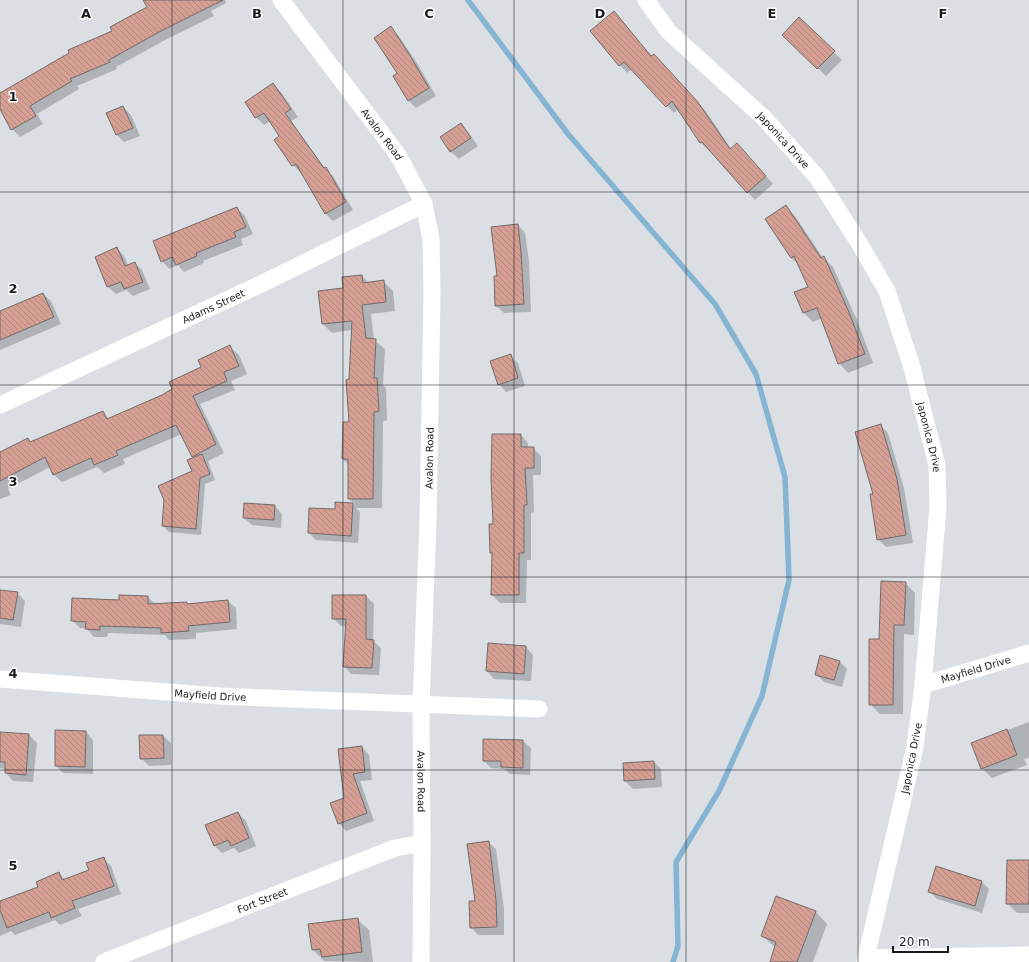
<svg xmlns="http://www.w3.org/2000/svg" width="1029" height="962" viewBox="0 0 1029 962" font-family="'DejaVu Sans',sans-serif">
<defs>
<pattern id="building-back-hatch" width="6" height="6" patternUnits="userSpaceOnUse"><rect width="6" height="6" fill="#d59f94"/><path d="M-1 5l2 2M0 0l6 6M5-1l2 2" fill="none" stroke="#b6887f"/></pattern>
</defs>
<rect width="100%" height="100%" fill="#dbdfe4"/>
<g fill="#0003">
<polygon points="152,0 225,0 226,3 211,11 214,16 167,39 116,67 117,69 77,86 79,89 37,114 43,124 20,137 12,129 0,107 0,94 114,31 148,8"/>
<polygon points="799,18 842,60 826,76 783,35"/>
<polygon points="621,20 652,57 661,63 705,110 732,150 745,152 773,184 755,200 710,150 708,150 701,143 678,109 674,113 632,69 627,73 620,65"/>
<polygon points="391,28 398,35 417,63 436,96 416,108 408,100 399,74"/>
<polygon points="273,84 281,92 298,117 291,121 325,169 333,176 353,210 333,221 325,213 302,172 301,173 293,165 281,136 270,121 264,125 256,117 246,103"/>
<polygon points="123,107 131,115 140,136 124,142 116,134"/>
<polygon points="461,124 468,132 478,146 459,159 451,152 441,138"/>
<polygon points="786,207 795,216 823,258 824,258 833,267 857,320 873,363 848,373 839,363 822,318 813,322 804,313 796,293 809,287 800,266 791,258"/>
<polygon points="237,208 245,216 253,234 241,239 243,245 203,261 204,263 184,272 178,265 169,269 162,261"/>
<polygon points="518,225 525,233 529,261 531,312 504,313 496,306 498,277"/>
<polygon points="117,248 124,256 128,265 135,263 142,270 150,289 133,296 126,290 116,294 108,287 96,257"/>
<polygon points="362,276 369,283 383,281 393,291 395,311 371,314 374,340 385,349 383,385 386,388 387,420 383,421 382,508 356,508 360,512 358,543 316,540 309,533 336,510 336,503 355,504 349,499 349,465 343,459 344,423 350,423 350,380 352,330 332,333 323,324 344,289"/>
<polygon points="43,294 51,301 61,324 0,350 0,312"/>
<polygon points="230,347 239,355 247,374 231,381 235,390 200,404 224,453 208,461 215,480 205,484 201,535 169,532 163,526 193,472 195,458 182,434 123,459 125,464 104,473 97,467 62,482 53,474 50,467 8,489 11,495 0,499 0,453 28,439 31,442 103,413 109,419 162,396"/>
<polygon points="510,356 518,363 525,386 506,392 499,384"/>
<polygon points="880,425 888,433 904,488 913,543 886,547 878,539 874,494"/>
<polygon points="521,435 528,443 528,448 533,448 541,456 541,475 533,475 534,512 531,513 531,560 527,560 526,603 500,603 492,595 493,555 491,553 494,525"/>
<polygon points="275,506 282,514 281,528 252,525 244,518"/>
<polygon points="905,583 915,593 914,635 904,634 903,714 880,714 870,704 880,640"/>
<polygon points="0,591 17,593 25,601 21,627 0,624"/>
<polygon points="366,596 374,604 373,641 381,648 379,675 351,674 344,666 346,626 341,626 333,618"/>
<polygon points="148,597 155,604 187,603 188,605 228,601 236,608 237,629 196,633 196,639 169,640 165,635 108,633 107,637 94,637 86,628 80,628 72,620 120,602"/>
<polygon points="526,647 533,655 531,681 494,679 487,671"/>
<polygon points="839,661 847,669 842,687 824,682 816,674"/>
<polygon points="1029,722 1029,758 1024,759 1027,765 992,778 982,768 973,743"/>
<polygon points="86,732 93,740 93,774 63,773 56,766"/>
<polygon points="0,733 29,735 37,743 33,782 13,781 6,773 6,769 0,768"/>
<polygon points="163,736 171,743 171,765 149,766 141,758"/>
<polygon points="523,741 531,748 530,775 510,774 504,769 491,768 484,761"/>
<polygon points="362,747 369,755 372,780 360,781 374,821 346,831 339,823 345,798"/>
<polygon points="654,762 661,769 662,787 633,789 625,781 624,764"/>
<polygon points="238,813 246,821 256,846 239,853 234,848 222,853 215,846"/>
<polygon points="488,842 496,849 504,909 504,935 478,935 471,927"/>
<polygon points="103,858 111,866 121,894 78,909 82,916 60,925 55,920 15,935 11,931 0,936 0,902 39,888 59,873 65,880 90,871"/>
<polygon points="1029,861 1029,913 1017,913 1007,903"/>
<polygon points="937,868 982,882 989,889 982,913 937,899 929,891"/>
<polygon points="777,897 816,912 827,924 813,962 772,962 776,948 762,936"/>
<polygon points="357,919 369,930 373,962 324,961 313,950"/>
</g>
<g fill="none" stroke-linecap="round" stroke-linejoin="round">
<polyline stroke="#86b4d3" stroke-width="5.5" points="468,0 568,134 715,304 756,374 785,477 789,580 762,696 719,791 676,862 678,946 673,962"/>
</g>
<g fill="url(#building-back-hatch)" stroke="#726b6a">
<polygon points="143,0 223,0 159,32 109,60 110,62 70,79 72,81 30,106 36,116 11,130 0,109 0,93 69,53 68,50 112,31 110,27 147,7"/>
<polygon points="614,11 651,56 654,54 697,101 730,149 737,143 766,176 747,193 702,142 700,143 672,101 666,107 624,62 619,66 590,31"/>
<polygon points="799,17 835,51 817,69 782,35"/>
<polygon points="391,26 409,54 429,88 408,101 393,76 397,73 374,38"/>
<polygon points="273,83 291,109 285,113 324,168 326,167 346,202 325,214 296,164 292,166 274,140 279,136 264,113 255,118 245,102"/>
<polygon points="123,106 133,128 116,135 106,113"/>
<polygon points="461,123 471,138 450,152 440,137"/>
<polygon points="786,205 821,258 824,256 848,310 865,354 838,364 817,308 803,313 794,292 808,287 794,256 791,258 765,219"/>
<polygon points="237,207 246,227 234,232 236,237 196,253 197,256 176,265 172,257 161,262 153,241"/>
<polygon points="518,224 521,252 524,304 495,306 494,276 497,276 491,227"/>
<polygon points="117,247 125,266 135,262 143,282 124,289 121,282 107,287 95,257"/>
<polygon points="362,275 363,283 384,280 386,302 362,305 366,338 376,339 374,378 377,378 379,411 374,412 373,499 348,499 348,459 342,459 343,422 349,422 346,380 349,379 352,321 322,324 318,291 343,288 342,277"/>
<polygon points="43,293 54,317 0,340 0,311"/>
<polygon points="230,345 239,366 224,372 227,381 193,396 216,444 192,457 176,425 116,451 118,455 94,465 91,458 53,475 45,457 0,481 0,452 28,438 30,442 103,411 107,419 162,395 172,389 169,382 201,367 198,360"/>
<polygon points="511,354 518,378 498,385 490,361"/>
<polygon points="881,424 897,479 906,535 877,540 870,494 873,494 855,432"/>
<polygon points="492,434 521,434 521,447 534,447 534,468 525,468 527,505 524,505 524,553 519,553 519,595 491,595 492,553 490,553 489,524 493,524 491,478"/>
<polygon points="202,454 210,474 200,478 196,529 162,526 164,500 158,486 192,471 187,460"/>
<polygon points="335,502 353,503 351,536 308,533 309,508 335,509"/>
<polygon points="244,503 275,505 274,520 243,518"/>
<polygon points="881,581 906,582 904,625 894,625 893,705 869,705 869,639 879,639"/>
<polygon points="0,590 18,592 13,620 0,618"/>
<polygon points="119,595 148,596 148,604 187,602 187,604 228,600 230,622 188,626 189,631 161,633 161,628 100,626 100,630 85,629 86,622 71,621 72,598 119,600"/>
<polygon points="332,595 366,595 366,639 374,640 372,668 343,667 346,619 332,619"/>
<polygon points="488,643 526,646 524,674 486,671"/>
<polygon points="820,655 840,661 834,680 815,675"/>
<polygon points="1007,729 1017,755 981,769 971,743"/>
<polygon points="55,730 86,731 85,767 55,766"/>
<polygon points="0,732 29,734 26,775 5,773 5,762 0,762"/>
<polygon points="139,735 163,735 164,758 140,759"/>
<polygon points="483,739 523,740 523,768 501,767 501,761 483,761"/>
<polygon points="362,746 365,772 353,774 367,813 338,824 330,803 344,798 338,749"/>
<polygon points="654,761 655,779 624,781 623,763"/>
<polygon points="238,812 249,838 231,846 228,840 214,846 205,825"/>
<polygon points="489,841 496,900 497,927 470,928 469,901 475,901 467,844"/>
<polygon points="104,857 114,886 72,901 75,908 51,918 49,912 7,928 0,910 0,901 38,887 36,882 59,872 62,880 89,870 86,863"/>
<polygon points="1007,860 1029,860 1029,904 1006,904"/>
<polygon points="936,866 982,881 975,906 928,892"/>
<polygon points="776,896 816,911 797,962 770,962 776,942 761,936"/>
<polygon points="358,918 362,952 322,957 320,949 312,950 308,924"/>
</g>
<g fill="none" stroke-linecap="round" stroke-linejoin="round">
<g stroke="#fff" stroke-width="17">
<path id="s1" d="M281,0L398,155L424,204L431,239L432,293L428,521L421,705L422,843L421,962"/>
<path id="s2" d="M646,0L669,32L763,117L817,177L859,243L887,291L911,364L937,465L938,507L923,685L915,747L865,962"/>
<path id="s3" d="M0,405L259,285L424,204"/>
<path id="s4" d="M0,679L219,696L539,709"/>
<path id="s5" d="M923,685L1029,653"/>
<polyline points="866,958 1029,955"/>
<path id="s6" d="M104,962L395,848L422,843"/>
</g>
</g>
<path fill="none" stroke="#1a1b1d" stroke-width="1" stroke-opacity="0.55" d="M172,0V962M343,0V962M514,0V962M686,0V962M858,0V962M0,192H1029M0,385H1029M0,577H1029M0,770H1029"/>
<g text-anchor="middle" stroke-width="3" stroke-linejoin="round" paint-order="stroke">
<g font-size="10" fill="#1a1b1d" stroke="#fff">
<text dy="4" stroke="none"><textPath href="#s1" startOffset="168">Avalon Road</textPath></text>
<text dy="4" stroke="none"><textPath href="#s2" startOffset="197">Japonica Drive</textPath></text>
<text dy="4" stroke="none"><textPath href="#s3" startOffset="235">Adams Street</textPath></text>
<text dy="4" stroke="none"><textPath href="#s2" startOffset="533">Japonica Drive</textPath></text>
<text transform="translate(429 458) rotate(-89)" y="4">Avalon Road</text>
<text dy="4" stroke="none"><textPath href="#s5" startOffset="55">Mayfield Drive</textPath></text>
<text dy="4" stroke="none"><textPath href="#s4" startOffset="211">Mayfield Drive</textPath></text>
<text transform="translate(911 758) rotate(-79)" y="4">Japonica Drive</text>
<text dy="4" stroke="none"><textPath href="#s1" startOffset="828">Avalon Road</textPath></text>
<text dy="4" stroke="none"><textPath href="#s6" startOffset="170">Fort Street</textPath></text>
</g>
</g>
<g font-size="13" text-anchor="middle" font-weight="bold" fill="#1a1b1d" stroke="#fff" stroke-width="3" stroke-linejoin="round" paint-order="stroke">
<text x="86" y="18">A</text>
<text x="257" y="18">B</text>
<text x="429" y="18">C</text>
<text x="600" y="18">D</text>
<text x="772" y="18">E</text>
<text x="943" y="18">F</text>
<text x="13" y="101">1</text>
<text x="13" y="293">2</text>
<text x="13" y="486">3</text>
<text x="13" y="678">4</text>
<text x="13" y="870">5</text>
</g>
<path d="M893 946v6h55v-6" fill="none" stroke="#1a1b1d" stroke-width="2"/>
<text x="899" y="946" font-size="12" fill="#1a1b1d" stroke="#ffffff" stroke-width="3" paint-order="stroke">20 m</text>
</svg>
